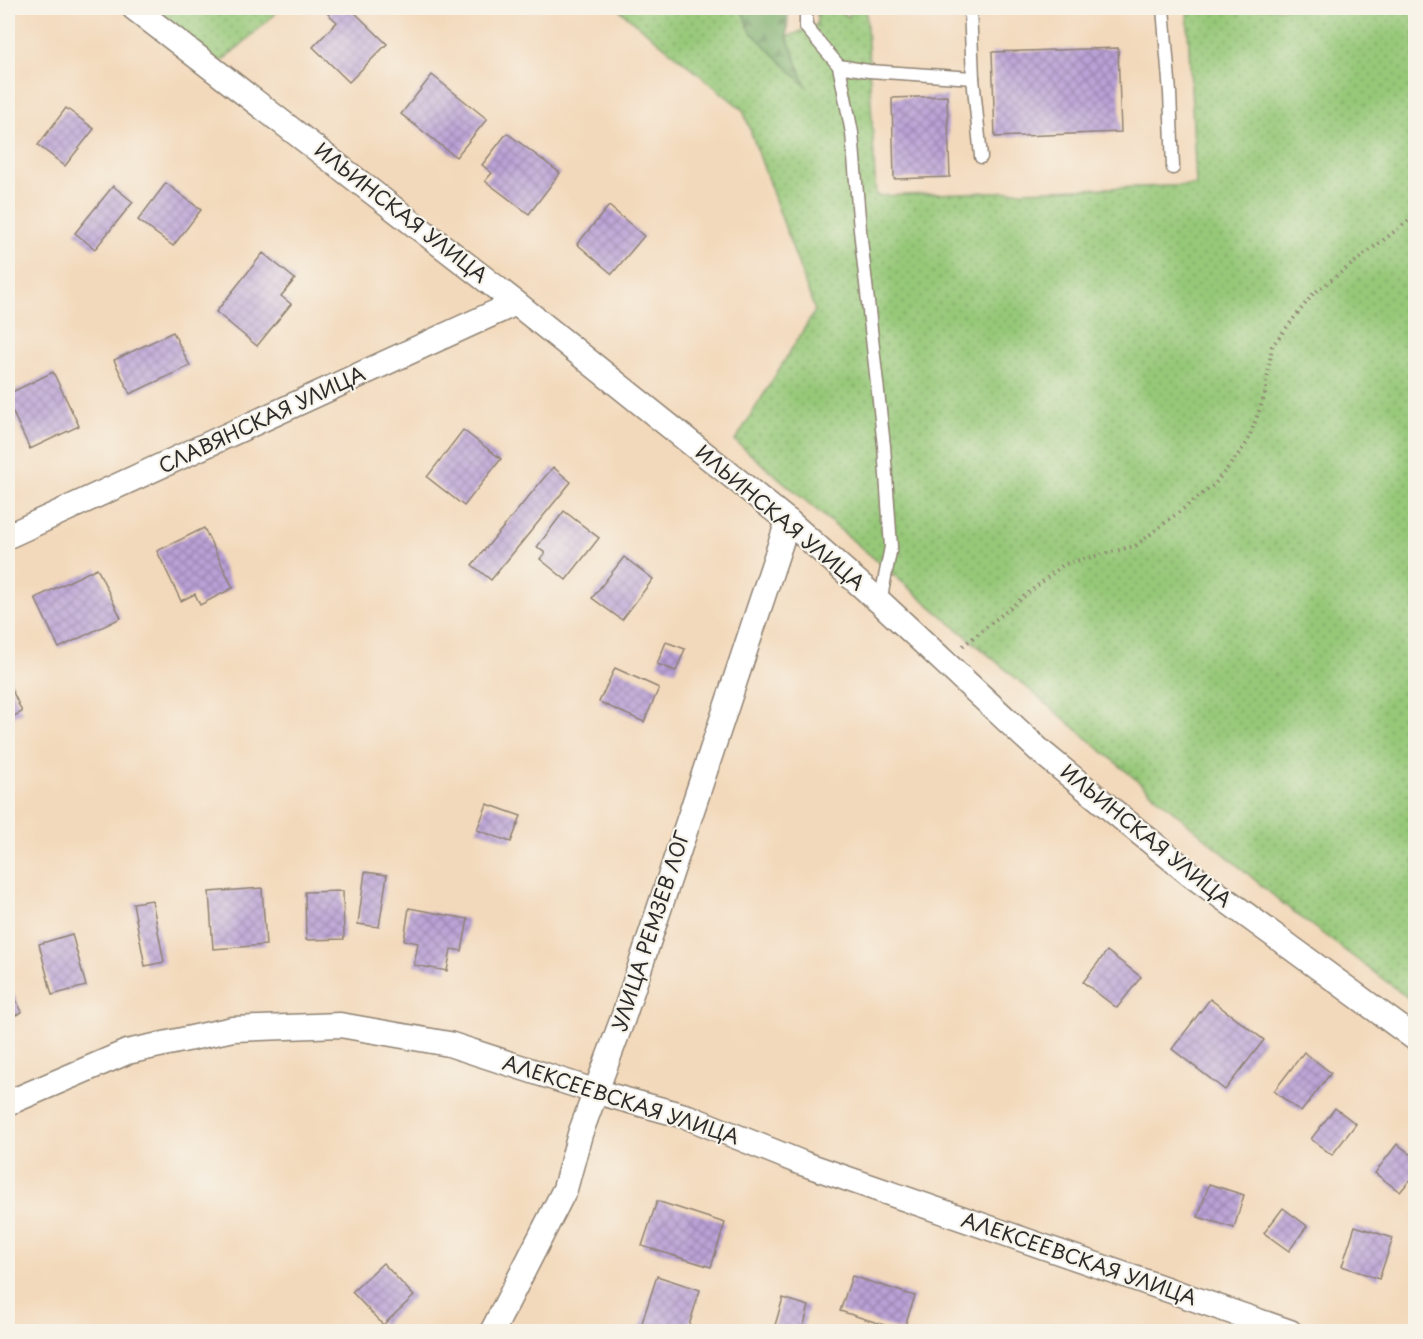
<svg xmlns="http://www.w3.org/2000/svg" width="1423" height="1339" viewBox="0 0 1423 1339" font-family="'Playpen Sans',sans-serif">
<defs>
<pattern id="grass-dots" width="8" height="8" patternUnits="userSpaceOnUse" patternTransform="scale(1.5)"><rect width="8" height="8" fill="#96c878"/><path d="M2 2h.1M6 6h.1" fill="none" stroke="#7ba363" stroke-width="1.8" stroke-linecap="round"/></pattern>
<pattern id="forest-firs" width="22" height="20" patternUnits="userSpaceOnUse" patternTransform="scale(1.5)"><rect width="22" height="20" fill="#78ac68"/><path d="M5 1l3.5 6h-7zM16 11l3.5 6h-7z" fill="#638c56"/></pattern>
<pattern id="building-cross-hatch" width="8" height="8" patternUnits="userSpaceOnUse" patternTransform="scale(1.5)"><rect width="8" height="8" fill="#baa1d6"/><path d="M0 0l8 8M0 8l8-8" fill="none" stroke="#9783ae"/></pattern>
</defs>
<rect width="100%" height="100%" fill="#f7f3e8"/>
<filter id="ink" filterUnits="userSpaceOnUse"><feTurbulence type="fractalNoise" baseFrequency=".0167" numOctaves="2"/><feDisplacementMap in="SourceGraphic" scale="12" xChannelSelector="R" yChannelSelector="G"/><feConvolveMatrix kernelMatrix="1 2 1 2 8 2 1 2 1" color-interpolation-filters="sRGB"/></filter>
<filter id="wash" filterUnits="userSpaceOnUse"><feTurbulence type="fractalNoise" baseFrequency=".008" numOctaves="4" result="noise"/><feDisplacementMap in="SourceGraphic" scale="24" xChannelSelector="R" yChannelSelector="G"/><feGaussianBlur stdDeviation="1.35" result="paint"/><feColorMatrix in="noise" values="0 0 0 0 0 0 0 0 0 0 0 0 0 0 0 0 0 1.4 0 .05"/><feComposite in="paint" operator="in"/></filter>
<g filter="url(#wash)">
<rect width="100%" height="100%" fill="#f3d9bb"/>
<g fill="url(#grass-dots)" stroke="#607a52" stroke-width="1.5">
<polygon points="131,8 281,8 241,45 207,73"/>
<polygon points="617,8 741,8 751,32 805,84 787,37 817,25 817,8 833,8 849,17 852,8 866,8 876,196 1196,185 1187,8 1415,8 1415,1003 1287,907 735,441 815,311 743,110"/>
</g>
<polygon fill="url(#forest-firs)" stroke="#526c4a" stroke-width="1.5" points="741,8 788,8 787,37 806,86 751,32"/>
<g id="blocks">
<g fill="url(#building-cross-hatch)">
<polygon points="333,8 350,8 387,44 349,82 313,47 337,22 327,13"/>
<polygon points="1118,48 1121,132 995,137 992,52"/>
<polygon points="432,75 487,119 456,157 401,114"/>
<polygon points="947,96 950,177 894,179 892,98"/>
<polygon points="66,108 94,129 65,166 38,145"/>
<polygon points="507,133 560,173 529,214 485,181 492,173 482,165"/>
<polygon points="166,183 201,210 173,246 138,220"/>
<polygon points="113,186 133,202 95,249 75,233"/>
<polygon points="609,206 644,236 612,274 577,244"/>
<polygon points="263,253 295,279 281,296 291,304 257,346 216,312"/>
<polygon points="173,332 190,366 130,394 114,360"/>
<polygon points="53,372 79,426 30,449 8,402 8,394"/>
<polygon points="463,430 501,459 464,506 427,477"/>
<polygon points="553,467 571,482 491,580 472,565"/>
<polygon points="564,511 599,538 566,580 540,559 545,553 537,547"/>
<polygon points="204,528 233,588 200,605 195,594 181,601 157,551"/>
<polygon points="624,557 653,579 622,620 592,598"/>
<polygon points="97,568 121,618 59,648 35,598"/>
<polygon points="666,642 685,649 676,671 657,664"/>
<polygon points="615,668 659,688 644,722 599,702"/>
<polygon points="8,681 22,712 8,719"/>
<polygon points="487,804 521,816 511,842 477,830"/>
<polygon points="365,872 387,875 379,927 358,924"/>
<polygon points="262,888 266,945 213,949 209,892"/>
<polygon points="343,891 344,939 306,940 305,892"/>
<polygon points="152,900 164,962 145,966 133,903"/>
<polygon points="409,908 468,919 462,951 451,949 447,971 414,965 418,943 404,940"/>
<polygon points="72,934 86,986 52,995 39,944"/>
<polygon points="1107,951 1141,977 1117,1008 1083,982"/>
<polygon points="8,983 22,1012 8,1019"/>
<polygon points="1210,999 1264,1040 1225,1090 1172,1049"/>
<polygon points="1304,1052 1331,1073 1301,1112 1274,1091"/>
<polygon points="1335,1108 1356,1124 1332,1155 1311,1139"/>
<polygon points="1397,1144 1416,1158 1416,1173 1400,1192 1375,1173"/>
<polygon points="1209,1184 1244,1195 1234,1228 1198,1217"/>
<polygon points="657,1201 725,1223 711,1267 642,1246"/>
<polygon points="1283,1208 1307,1226 1289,1251 1264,1233"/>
<polygon points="1355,1226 1393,1238 1379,1279 1342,1266"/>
<polygon points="383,1263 414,1296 383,1325 352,1292"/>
<polygon points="657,1276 700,1290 687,1332 639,1332"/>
<polygon points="852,1276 915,1296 903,1331 840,1311"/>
<polygon points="783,1298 809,1306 802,1332 773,1332"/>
</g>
</g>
</g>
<g filter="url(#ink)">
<use href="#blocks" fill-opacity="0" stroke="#8f8273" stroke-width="1.5"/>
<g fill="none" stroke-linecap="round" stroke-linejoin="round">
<defs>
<g id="lane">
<polyline points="806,8 806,27 839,66 869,71 973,78"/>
<polyline points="970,8 973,78 981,157"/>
<polyline points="1163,8 1170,93 1173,168"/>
<polyline points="839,66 852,133 860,230 884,446 891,547 880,602"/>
</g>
<g id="street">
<polyline points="134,8 516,303 788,521 880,602 1040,751 1189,873 1416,1039"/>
<polyline points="8,536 516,303"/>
<polyline points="8,1103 127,1052 233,1029 340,1025 449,1044 597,1092 688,1117 802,1163 1290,1332"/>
<polyline points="492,1332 565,1189 580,1134 623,1018 788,521"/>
</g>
</defs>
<use href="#lane" stroke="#8f8273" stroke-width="15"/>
<use href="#street" stroke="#8f8273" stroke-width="27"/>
<polyline stroke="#8f8273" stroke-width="4" stroke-dasharray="1.5 4.5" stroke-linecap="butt" points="963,646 1064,564 1135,546 1214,485 1247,443 1265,395 1272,346 1313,294 1416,215"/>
<use href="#lane" stroke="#fff" stroke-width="12"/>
<use href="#street" stroke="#fff" stroke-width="24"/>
</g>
</g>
<g text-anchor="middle" stroke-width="4.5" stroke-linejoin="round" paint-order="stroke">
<g font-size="20" fill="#2b2b2b" stroke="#f7f3e8">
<text transform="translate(401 213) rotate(38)" y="7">ИЛЬИНСКАЯ УЛИЦА</text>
<text transform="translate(262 420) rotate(-25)" y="7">СЛАВЯНСКАЯ УЛИЦА</text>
<text transform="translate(780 518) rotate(40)" y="7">ИЛЬИНСКАЯ УЛИЦА</text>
<text transform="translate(1146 836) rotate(39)" y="7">ИЛЬИНСКАЯ УЛИЦА</text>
<text transform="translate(651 931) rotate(-72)" y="7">УЛИЦА РЕМЗЕВ ЛОГ</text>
<text transform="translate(621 1100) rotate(18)" y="7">АЛЕКСЕЕВСКАЯ УЛИЦА</text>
<text transform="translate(1079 1259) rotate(19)" y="7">АЛЕКСЕЕВСКАЯ УЛИЦА</text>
</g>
</g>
<rect width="1423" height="1339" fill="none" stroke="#f7f3e8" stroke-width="30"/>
</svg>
